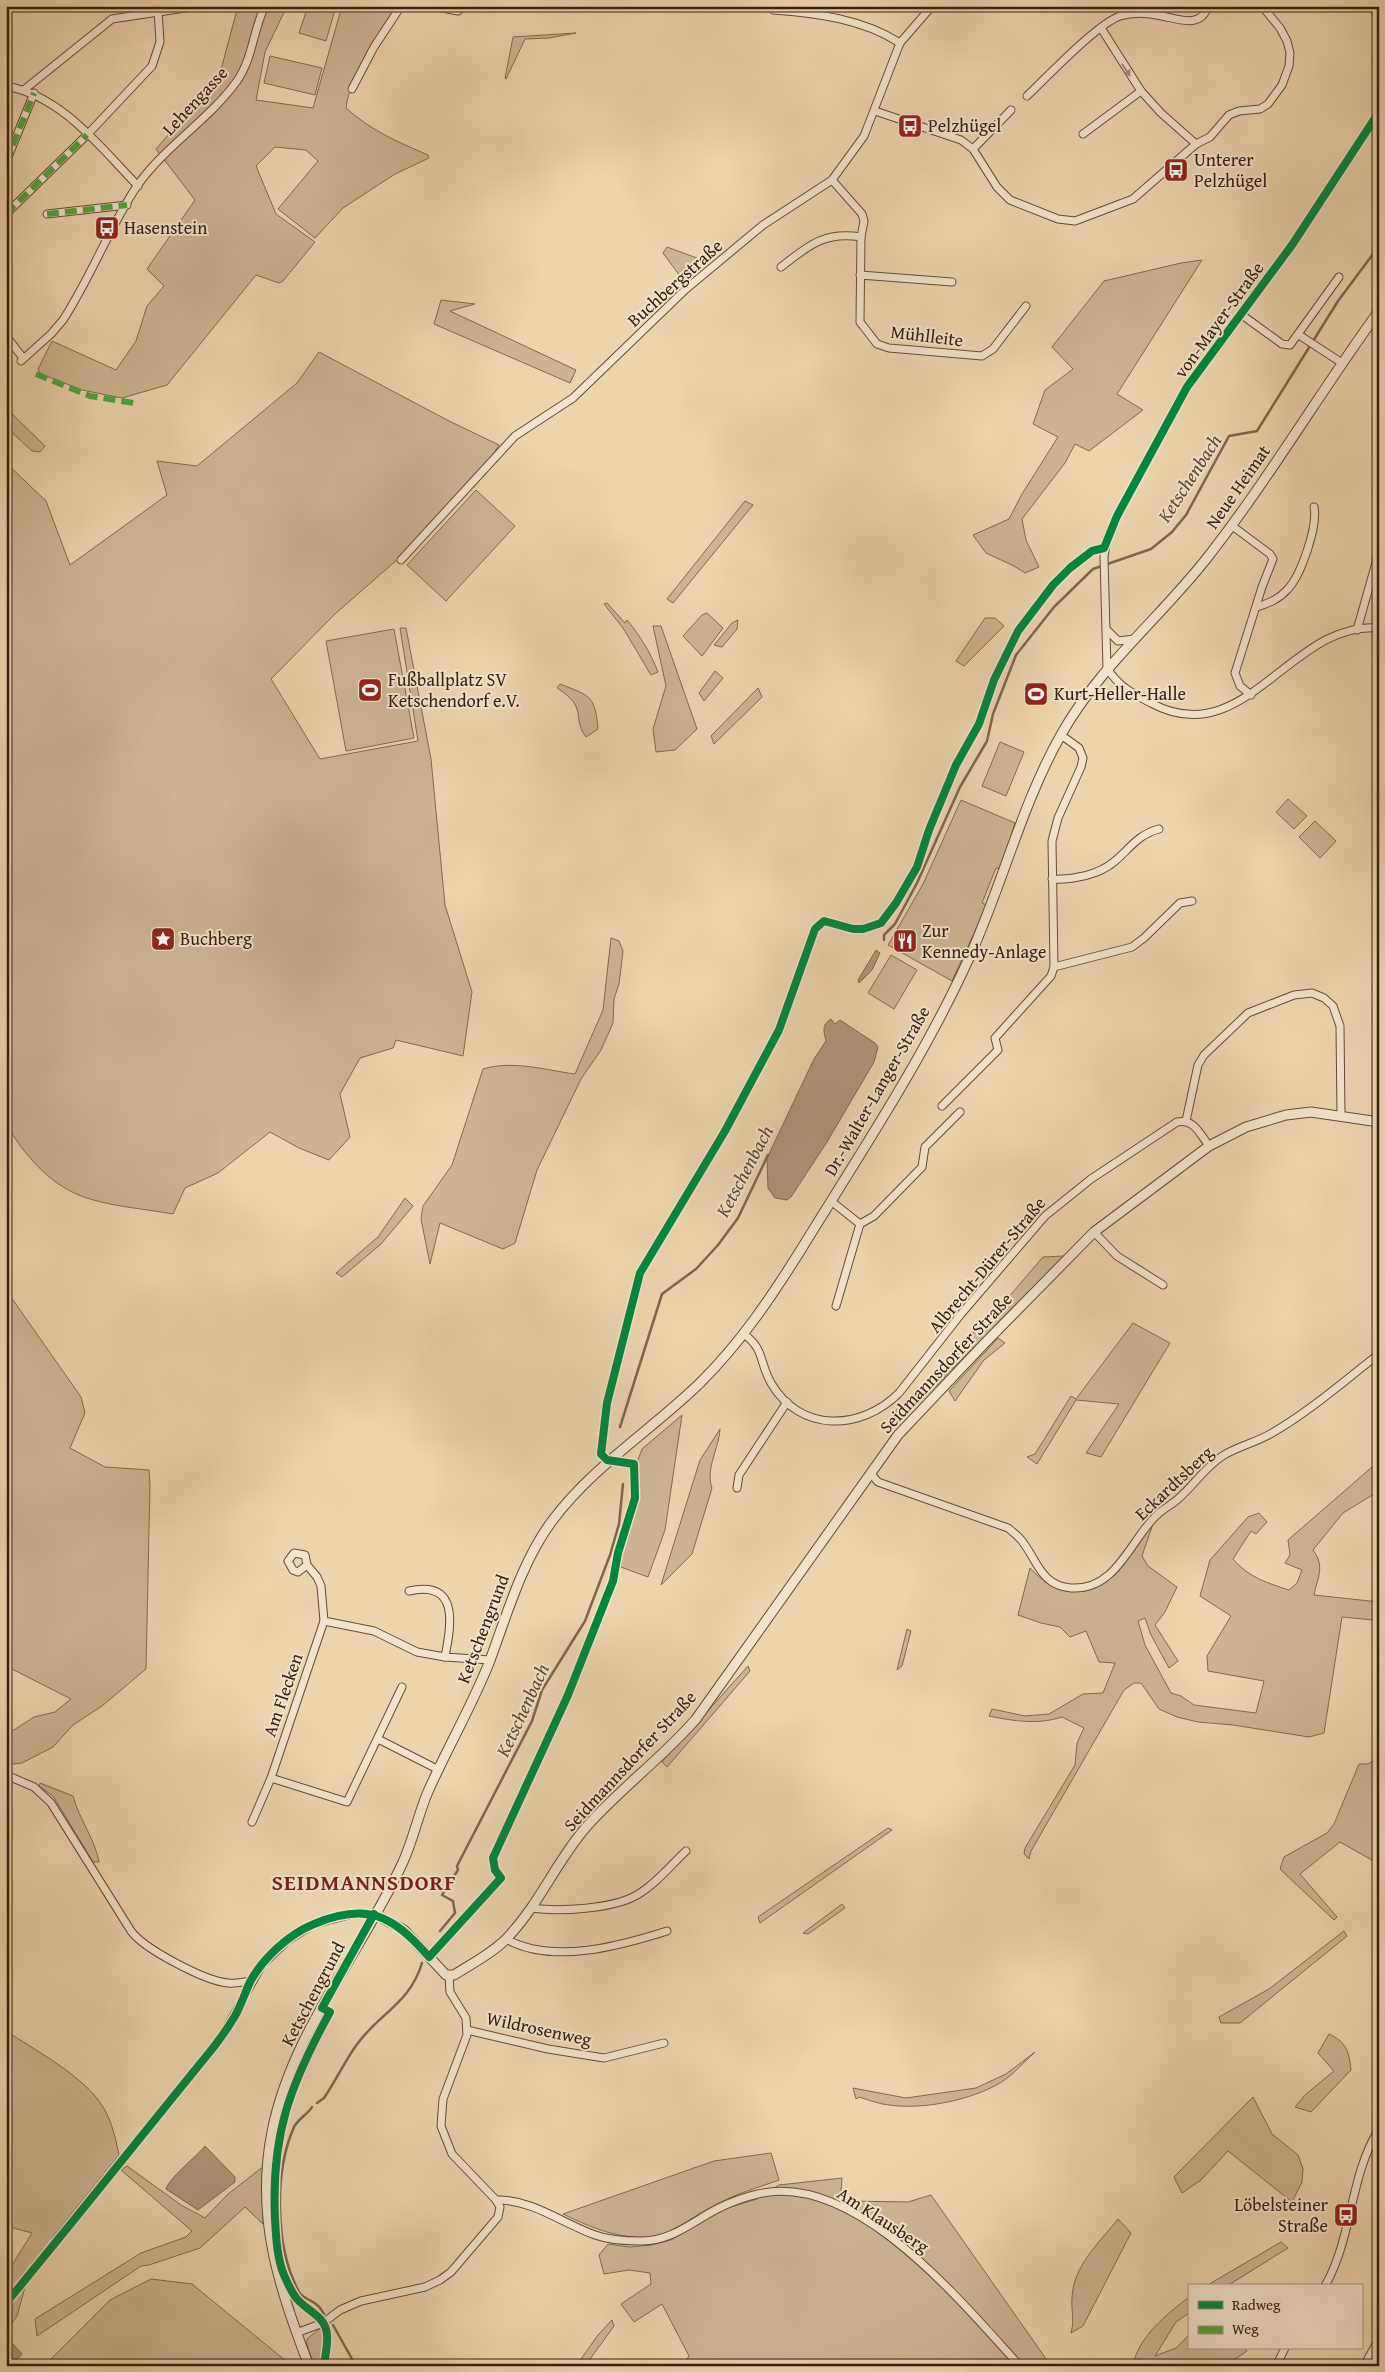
<svg xmlns="http://www.w3.org/2000/svg" width="1385" height="2372" font-family="'Gentium Book Plus',serif">
<rect width="100%" height="100%" fill="#ecd4ad"/>
<filter id="stains"><feTurbulence type="fractalNoise" baseFrequency=".004" numOctaves="4"/><feColorMatrix values="0 0 0 0 .2 0 0 0 0 .09 0 0 0 0 .02 0 0 0 .5 -.17"/></filter>
<radialGradient id="worn" r=".72"><stop offset=".6" stop-color="#630" stop-opacity="0"/><stop offset="1" stop-color="#630" stop-opacity=".3"/></radialGradient>
<g fill="#cdb592" stroke="#806a51">
<path d="M238 6H287L265 52 256 100 313 108 342 6H398C378 37 351 71 346 108 370 130 398 142 428 155L429 158 395 174 343 208 315 238 278 209 318 161 306 150 275 147 256 166 276 214 315 242 283 281 279 283 256 275 167 385 122 398 82 390 41 374 38 369 52 341 116 370 136 341 147 306 164 286 147 269 195 200 156 149 219 77Z"/>
<path d="M308 6H336L326 41 299 33Z"/>
<path d="M576 33 549 38 525 39 506 79 505 78 513 37Z"/>
<path d="M270 56 322 68 315 95 264 83Z"/>
<path d="M667 247 708 262 683 280 663 253Z"/>
<path d="M1202 260 1117 394 1143 410 1089 451 1075 444 1065 463 1022 519 1026 540 1039 567 1025 573 1014 566 986 553 973 535 1009 519 1022 494 1058 437 1033 424 1045 390 1073 369 1052 347 1104 281 1181 263Z"/>
<path d="M441 300 475 304 450 311 576 370 570 383 434 324Z"/>
<path d="M319 352 449 421 499 445 476 481 398 559 335 614 271 679 320 759 418 741 400 628H406L431 759 445 905 472 992 463 1056 396 1040 393 1048 360 1058 340 1094 350 1137 329 1160 299 1148 270 1132 218 1173 185 1188 173 1214C146 1209 116 1207 90 1199 52 1188 25 1156 6 1124V463L46 501 70 565 167 495 157 461 197 466 297 383Z"/>
<path d="M6 408 45 446 40 452 32 451 6 427Z"/>
<path d="M476 490 515 526 446 601 407 565Z"/>
<path d="M745 501 753 505 673 603 667 599Z"/>
<path d="M607 603 625 623 627 620C641 637 650 652 658 672L651 675 623 628 604 604Z"/>
<path d="M707 613 723 628 702 656 683 636 702 615Z"/>
<path d="M985 618H995L1004 626 964 666 956 661Z"/>
<path d="M738 620 737 629 722 647 714 645 732 623Z"/>
<path d="M653 626H661L697 729 675 750 656 752 653 729 666 686Z"/>
<path d="M394 629 414 738 346 751 326 641Z"/>
<path d="M715 671 723 678 704 701 699 693Z"/>
<path d="M560 684C590 696 595 695 598 729L586 737C571 717 589 708 557 688Z"/>
<path d="M758 688 762 697 714 744 711 736Z"/>
<path d="M1000 742 1024 752 1006 796 982 786Z"/>
<path d="M1288 799 1307 816 1294 829 1276 812Z"/>
<path d="M961 800 1015 823 1000 869 996 868 982 903 987 905 952 981 888 945 923 884Z"/>
<path d="M1315 821 1336 841 1320 858 1299 837Z"/>
<path d="M611 938 619 941 623 951 619 984 614 999 613 1023 601 1050 581 1079 537 1170 515 1243 503 1249 440 1223 430 1264 421 1219 423 1206 452 1165 483 1069C513 1060 545 1070 575 1074L603 1010Z"/>
<path d="M891 955 917 970 894 1009 868 993Z"/>
<path d="M405 1198 413 1206 381 1244 342 1277 336 1273 378 1237Z"/>
<path d="M1064 1256 906 1416 895 1411 953 1357 997 1304 1007 1299 1043 1257Z"/>
<path d="M6 1290 81 1397 85 1413 70 1448 105 1467 149 1470 150 1485 146 1669 102 1706 73 1725 53 1747 22 1763 6 1765V1735L34 1717 55 1712 71 1699 6 1666Z"/>
<path d="M1133 1323 1170 1343 1101 1457 1086 1453 1119 1404 1076 1400 1037 1464 1027 1457 1035 1454 1071 1396 1076 1399Z"/>
<path d="M998 1338 1005 1343 984 1360 955 1401 949 1391Z"/>
<path d="M682 1415 665 1530 648 1577 618 1566 638 1498 636 1465 642 1449Z"/>
<path d="M720 1429C719 1448 705 1470 712 1488L692 1554 661 1585 700 1460Z"/>
<path d="M1379 1461V1491L1343 1513 1313 1550C1325 1566 1318 1576 1314 1595L1379 1602V1639L1373 1620 1342 1617 1324 1733 1309 1737 1233 1725 1198 1722 1177 1717 1159 1709 1141 1683H1134L1124 1690 1031 1851 1029 1859 1024 1854 1025 1848 1075 1765 1077 1743 1084 1728 1062 1717C1037 1725 1014 1721 989 1716L992 1709 1025 1716 1049 1714 1083 1694 1103 1693 1115 1663 1099 1662 1086 1631 1070 1637 1060 1627 1041 1623 1018 1615 1030 1568C1082 1625 1125 1566 1154 1521L1142 1556 1148 1566 1177 1587 1165 1612 1155 1625 1178 1661 1169 1668 1151 1635 1145 1618 1138 1621 1145 1645 1171 1693 1181 1696 1194 1705 1256 1713 1264 1681 1208 1671 1207 1656 1231 1616 1200 1596 1210 1560 1248 1517 1259 1513 1267 1522 1256 1534 1251 1531 1233 1559C1248 1577 1267 1583 1289 1590L1297 1583 1302 1570 1285 1563 1290 1555 1288 1540Z"/>
<path d="M907 1629 911 1631 902 1666 897 1670Z"/>
<path d="M748 1666 750 1671 667 1767 662 1762Z"/>
<path d="M1376 1759H1379V1864L1340 1842 1300 1874 1337 1917 1334 1920 1280 1869 1284 1857 1327 1833 1334 1824 1359 1764H1368Z"/>
<path d="M40 1783 73 1796C79 1819 95 1839 99 1862H93L53 1796 39 1786Z"/>
<path d="M888 1828 892 1830 760 1923 758 1917Z"/>
<path d="M842 1904 845 1908 808 1934 803 1933Z"/>
<path d="M1344 1931 1347 1936 1240 2023H1221L1219 2017 1269 1989Z"/>
<path d="M6 2031C35 2050 78 2073 99 2101 111 2117 115 2136 119 2155L52 2238 25 2287 17 2316 6 2331V2275L32 2233 6 2226Z"/>
<path d="M1329 2034C1347 2042 1349 2053 1351 2070L1311 2112 1295 2107 1306 2094 1334 2071 1318 2053Z"/>
<path d="M1035 2052C1024 2062 1013 2075 1000 2083 971 2100 923 2110 889 2105 879 2104 869 2100 859 2097L856 2099 853 2088 906 2098 976 2088 1006 2074Z"/>
<path d="M1253 2097 1272 2134 1298 2155 1303 2169 1302 2182 1292 2202 1228 2151 1201 2180 1182 2193 1174 2177Z"/>
<path d="M771 2153 779 2180C757 2188 735 2194 715 2205 700 2212 687 2223 672 2230 637 2248 594 2229 563 2214L714 2161Z"/>
<path d="M127 2166 181 2205 205 2218 228 2194 264 2166 263 2224 245 2207 200 2248 149 2265 141 2266 37 2336 35 2319 141 2253 186 2237 192 2231 121 2170Z"/>
<path d="M842 2178 840 2204 851 2201 908 2202 931 2195 1051 2366H682L689 2356 662 2304 634 2322 621 2304 651 2284 650 2273 629 2270 604 2274 599 2255 608 2244 630 2247 651 2245 671 2240 727 2208 757 2199 779 2185Z"/>
<path d="M1118 2219 1131 2233 1083 2326 1071 2333C1075 2318 1071 2312 1072 2298 1073 2266 1099 2243 1118 2219Z"/>
<path d="M1281 2242 1288 2248 1227 2286H1206Z"/>
<path d="M151 2279 192 2284 292 2366H44L110 2300Z"/>
<path d="M1189 2297V2313L1176 2322 1155 2356 1176 2348 1189 2335V2348H1244L1247 2351 1225 2366H1133C1137 2338 1167 2314 1189 2297Z"/>
<path d="M612 2320 614 2326 585 2366H576L598 2335Z"/>
<path d="M319 2329 324 2331 322 2366H314L307 2345V2339Z"/>
</g>
<g fill="#ad9778" stroke="#7d674e">
<path d="M876 950 880 953 872 970 859 983 858 980Z"/>
<path d="M831 1019 835 1024 840 1020 875 1043 878 1047 874 1062 827 1142 791 1197 787 1200 775 1198 768 1188 767 1158 814 1059 826 1041C824 1032 821 1025 831 1019Z"/>
<path d="M205 2146 235 2177V2182L198 2210 166 2189C170 2177 195 2158 205 2146Z"/>
<path d="M12 2343 22 2354 12 2365 6 2359V2349Z"/>
</g>
<g fill="none" stroke-linecap="round" stroke-linejoin="round">
<g stroke="#7d674e" stroke-width="2.5">
<path d="M884 940V935L895 924 917 883 960 787 987 741 993 714 1016 655 1054 607 1093 569 1151 549 1172 532 1186 515 1229 436 1257 431 1338 301 1379 246"/>
<path d="M620 1427 662 1294 696 1269 718 1245 738 1218 768 1155"/>
<path d="M440 1931 455 1913 453 1901 442 1895 458 1870 457 1866 532 1721 542 1690 585 1621 610 1555 619 1524 623 1484"/>
<path d="M317 2103 324 2098C336 2081 345 2060 358 2043 380 2013 410 2003 422 1963"/>
<path d="M312 2107C308 2114 298 2119 294 2127 274 2172 275 2248 299 2292 302 2298 312 2300 317 2305 320 2307 322 2311 324 2314"/>
<path d="M333 2325 356 2366"/>
</g>
<defs>
<g id="minor">
<path d="M432 6 458 11 464 6"/>
<path d="M1370 6 1379 14"/>
<path d="M773 10C816 13 863 19 900 43"/>
<path d="M1101 28 1141 91 1161 113 1196 144"/>
<path d="M6 86C62 96 100 147 138 186"/>
<path d="M25 89 112 19 198 6"/>
<path d="M352 89 374 47 401 6"/>
<path d="M1027 96C1047 77 1097 24 1120 16 1133 12 1149 13 1162 16 1178 19 1201 29 1208 6"/>
<path d="M875 111 961 140 973 149 997 187 1010 200 1058 219 1075 221 1133 199 1196 144 1210 137 1229 115 1239 111 1260 109 1268 104 1282 85 1289 66 1290 53 1287 41 1280 28 1262 6"/>
<path d="M1379 112 1292 245 1187 387 1117 516 1107 538 1104 557 1107 668C1118 686 1133 694 1151 703 1245 754 1291 620 1379 628"/>
<path d="M1083 134 1141 91"/>
<path d="M973 149 1011 110"/>
<path d="M6 162 34 93"/>
<path d="M832 180 862 214 864 221 861 237 860 322 877 344 889 348 982 356 993 349 1026 306"/>
<path d="M6 214 87 135 152 66 160 42 158 11"/>
<path d="M47 214 127 205"/>
<path d="M781 267C808 246 824 231 861 237"/>
<path d="M860 275 952 282"/>
<path d="M1242 315 1282 344 1290 345 1339 277"/>
<path d="M1299 335 1342 363"/>
<path d="M6 336 23 358"/>
<path d="M21 361 51 334 63 320C91 277 109 228 137 186 165 146 209 120 237 81 253 58 253 30 265 6"/>
<path d="M1231 525 1270 554 1273 559 1262 587 1235 673 1240 686 1251 695"/>
<path d="M401 560 515 436 573 398 686 289 763 225 832 180 864 136 900 43 932 6"/>
<path d="M1257 607C1269 603 1279 599 1287 590 1301 576 1318 526 1314 507"/>
<path d="M1107 630 1118 641 1134 639"/>
<path d="M1357 630 1379 552"/>
<path d="M1052 879C1073 880 1099 875 1115 861 1130 848 1139 834 1159 829"/>
<path d="M1054 967 1132 947 1144 938 1180 903 1192 901"/>
<path d="M942 1106 998 1050 995 1038 1051 976 1054 967 1052 841 1058 818 1081 767 1083 758 1079 748 1061 735"/>
<path d="M1186 1121 1198 1065 1204 1055 1248 1013 1294 995 1312 993 1324 998 1333 1006 1340 1026 1341 1115"/>
<path d="M831 1201 860 1224"/>
<path d="M1094 1232 1117 1256 1163 1285"/>
<path d="M836 1306 860 1224 874 1216 922 1167 925 1147 960 1112"/>
<path d="M744 1334C765 1350 759 1362 771 1383 800 1433 861 1431 899 1393L961 1314 1045 1216 1091 1179 1177 1122C1194 1118 1200 1134 1209 1146"/>
<path d="M871 1474 878 1482 1008 1528C1013 1532 1018 1536 1022 1541 1037 1560 1041 1586 1071 1588 1117 1591 1131 1538 1157 1515 1163 1509 1171 1505 1178 1499 1194 1485 1206 1466 1224 1455 1239 1446 1257 1442 1272 1433 1310 1411 1344 1381 1379 1354"/>
<path d="M737 1488 739 1475 787 1402"/>
<path d="M307 1565 298 1572 293 1570 288 1561 294 1553 305 1555 307 1565 317 1577 321 1586 324 1621 374 1631 417 1652 445 1657"/>
<path d="M409 1591C460 1580 451 1625 445 1657L490 1660"/>
<path d="M378 1739 439 1770"/>
<path d="M6 1775 34 1787 51 1803 131 1931C144 1949 205 1981 228 1983 235 1984 243 1982 251 1981"/>
<path d="M271 1778 347 1802 402 1687"/>
<path d="M252 1822 271 1778 324 1621"/>
<path d="M531 1908C559 1912 613 1909 637 1895 656 1884 671 1865 686 1851"/>
<path d="M506 1939C552 1965 620 1946 667 1931"/>
<path d="M467 2030 548 2049 604 2058 664 2043"/>
<path d="M496 2200C531 2199 562 2223 595 2235 609 2240 625 2241 640 2241 671 2242 693 2221 719 2208 731 2202 745 2197 758 2194 856 2171 962 2303 1020 2366"/>
<path d="M1325 2286C1353 2237 1349 2177 1379 2129"/>
<path d="M6 2303 222 2036 262 1965 287 1941 314 1924 357 1913 374 1914"/>
<path d="M296 2333 323 2323 340 2310 361 2301 425 2287 440 2280 451 2272 498 2217 500 2207 496 2200 452 2154 441 2126 443 2099 467 2035 466 2018 450 1992 449 1975"/>
<path d="M1276 2366 1285 2348"/>
<path d="M1364 2366 1379 2339"/>
</g>
<g id="tertiary">
<path d="M374 1914 404 1930 446 1975H454C471 1964 493 1953 507 1938 539 1905 557 1860 587 1826 621 1788 662 1758 696 1719L898 1435 984 1344 1094 1232 1209 1146 1246 1127 1286 1115 1311 1112 1379 1122"/>
<path d="M309 2366C279 2287 255 2217 272 2132 291 2033 362 1952 403 1862 413 1840 418 1816 427 1794 446 1750 471 1708 489 1663 507 1615 521 1563 552 1521 594 1465 652 1430 701 1382 742 1341 772 1296 802 1248 861 1152 924 1058 970 956 1003 883 1022 803 1062 733 1100 666 1160 618 1207 558 1269 479 1320 392 1379 311"/>
</g>
</defs>
<use href="#minor" stroke="#624d37" stroke-width="9"/>
<use href="#tertiary" stroke="#624d37" stroke-width="11"/>
<use href="#minor" stroke="#f3e3ca" stroke-width="7"/>
<use href="#tertiary" stroke="#f3e3ca" stroke-width="9"/>
<g stroke="#53a23f" stroke-width="6" stroke-dasharray="12 6" stroke-linecap="butt">
<path d="M6 162 34 93"/>
<path d="M6 214 87 135"/>
<path d="M47 214 127 205"/>
<path d="M36 374 90 396 134 403"/>
</g>
<defs>
<g id="cycleway">
<path d="M6 2303C73 2222 138 2140 204 2059 215 2046 226 2031 235 2016 241 2005 245 1993 250 1982 263 1958 289 1934 314 1924 367 1902 393 1915 429 1957L501 1878 495 1870 493 1858 568 1695 613 1581 618 1553 635 1498 634 1464 607 1460 601 1454 607 1403 640 1273 725 1131 779 1030 815 929 824 921 853 929H863L881 923 896 903 917 867 929 830 956 765 979 724 994 680 1018 631 1053 585 1070 568 1092 551 1104 548 1117 516 1187 387 1292 245 1379 112"/>
<path d="M324 2366C325 2356 328 2345 327 2335 326 2316 307 2311 297 2299 292 2293 287 2282 284 2275 277 2259 276 2236 275 2219 271 2134 290 2085 330 2012L322 2008 374 1914"/>
</g>
</defs>
<use href="#cycleway" stroke="#f3e3ca" stroke-width="11"/>
<use href="#cycleway" stroke="#00873e" stroke-width="8"/>
</g>
<defs><path id="oneway-solid" d="M-6-.8H1V-3.2L6.5 0L1 3.2V.8H-6Z" transform="scale(1.25)"/></defs>
<use fill="#9d8b76" href="#oneway-solid" transform="translate(1126 70) rotate(56)"/>
<defs>
<symbol id="bus-square" viewBox="-11 -11 22 22"><rect x="-9" y="-9" width="18" height="18" rx="4" fill="#8f2418" stroke="#f3e3ca"/><path d="M-5-6H5V4H4V6H2V4H-2V6H-4V4H-5ZM-3.5-4V0h7V-4ZM-3.5 1.2v1.5H-2V1.2ZM2 1.2v1.5H3.5V1.2Z" fill="#fff"/></symbol>
<symbol id="stadium-square" viewBox="-11 -11 22 22"><rect x="-9" y="-9" width="18" height="18" rx="4" fill="#8f2418" stroke="#f3e3ca"/><path d="M0-5a6.5 5 0 1 0 0 10a6.5 5 0 1 0 0-10ZM-3.5-1.8h7v3.6h-7Z" fill="#fff"/></symbol>
<symbol id="sight-square" viewBox="-11 -11 22 22"><rect x="-9" y="-9" width="18" height="18" rx="4" fill="#8f2418" stroke="#f3e3ca"/><path d="M0-6L1.8-2.2L6-1.7L2.9 1.2L3.7 5.4L0 3.3L-3.7 5.4L-2.9 1.2L-6-1.7L-1.8-2.2Z" fill="#fff"/></symbol>
<symbol id="restaurant-square" viewBox="-11 -11 22 22"><rect x="-9" y="-9" width="18" height="18" rx="4" fill="#8f2418" stroke="#f3e3ca"/><path d="M-5-6h1v4h1v-4h1v4h1v-4h1v5L-1.5 .5V6h-2V.5L-5-1ZM5-6V6H3V1.5H1.5Q1.5-4 5-6Z" fill="#fff"/></symbol>
</defs>
<g fill-rule="evenodd">
<use href="#bus-square" x="896" y="112" width="28" height="28"/>
<use href="#bus-square" x="1162" y="156" width="28" height="28"/>
<use href="#bus-square" x="93" y="214" width="28" height="28"/>
<use href="#stadium-square" x="356" y="676" width="28" height="28"/>
<use href="#stadium-square" x="1022" y="680" width="28" height="28"/>
<use href="#sight-square" x="149" y="925" width="28" height="28"/>
<use href="#restaurant-square" x="891" y="927" width="28" height="28"/>
<use href="#bus-square" x="1332" y="2201" width="28" height="28"/>
</g>
<g text-anchor="middle" stroke-width="4" stroke-linejoin="round" paint-order="stroke">
<g font-size="18" fill="#342010" stroke="#f3e3ca">
<text transform="translate(195 101) rotate(-47)" y="6">Lehengasse</text>
<text transform="translate(675 283) rotate(-42)" y="6">Buchbergstraße</text>
<text transform="translate(1219 320) rotate(-54)" y="6">von-Mayer-Straße</text>
<text transform="translate(927 336) rotate(7)" y="6">Mühlleite</text>
<text transform="translate(1238 487) rotate(-55)" y="6">Neue Heimat</text>
<text transform="translate(877 1091) rotate(-60)" y="6">Dr.-Walter-Langer-Straße</text>
<text transform="translate(987 1265) rotate(-50)" y="6">Albrecht-Dürer-Straße</text>
<text transform="translate(946 1363) rotate(-47)" y="6">Seidmannsdorfer Straße</text>
<text transform="translate(1174 1483) rotate(-43)" y="6">Eckardtsberg</text>
<text transform="translate(483 1629) rotate(-69)" y="6">Ketschengrund</text>
<text transform="translate(283 1695) rotate(-71)" y="6">Am Flecken</text>
<text transform="translate(630 1761) rotate(-47)" y="6">Seidmannsdorfer Straße</text>
<text transform="translate(313 1994) rotate(-62)" y="6">Ketschengrund</text>
<text transform="translate(539 2029) rotate(12)" y="6">Wildrosenweg</text>
<text transform="translate(883 2220) rotate(33)" y="6">Am Klausberg</text>
</g>
<g font-size="18" fill="#342010" stroke="#f3e3ca" text-anchor="start">
<text x="928" y="132">Pelzhügel</text>
<text x="1194" y="166">Unterer<tspan x="1194" dy="21">Pelzhügel</tspan></text>
<text x="124" y="234">Hasenstein</text>
<text x="388" y="686">Fußballplatz SV<tspan x="388" dy="21">Ketschendorf e.V.</tspan></text>
<text x="1054" y="700">Kurt-Heller-Halle</text>
<text x="922" y="937">Zur<tspan x="922" dy="21">Kennedy-Anlage</tspan></text>
<text x="180" y="945">Buchberg</text>
<text x="1328" y="2211" text-anchor="end">Löbelsteiner<tspan x="1328" dy="21">Straße</tspan></text>
</g>
<g font-size="19" font-style="italic" fill="#5e4a34" stroke="#f3e3ca">
<text transform="translate(1189 478) rotate(-57)" y="7">Ketschenbach</text>
<text transform="translate(744 1171) rotate(-62)" y="7">Ketschenbach</text>
<text transform="translate(522 1710) rotate(-65)" y="7">Ketschenbach</text>
</g>
<g font-size="22" font-weight="bold" letter-spacing="1" fill="#7a1f14" stroke="#f3e3ca">
<text x="364" y="1890">SEIDMANNSDORF</text>
</g>
</g>
<rect width="1385" height="2372" fill="none" stroke="#ecd4ad" stroke-width="25"/>
<rect x="8" y="8" width="1370" height="2357" fill="none" stroke="#342010" stroke-width="2.5"/>
<rect x="12" y="12" width="1360" height="2347" fill="none" stroke="#342010"/>
<rect x="1188" y="2284" width="175" height="65" fill="#f3e3ca" stroke="#a79580"/>
<rect x="1198" y="2301" width="25" height="8" fill="#00873e" stroke="#a79580"/>
<text x="1232" y="2310" font-size="15" fill="#342010">Radweg</text>
<rect x="1198" y="2326" width="25" height="8" fill="#53a23f" stroke="#a79580"/>
<text x="1232" y="2334" font-size="15" fill="#342010">Weg</text>
<rect width="100%" height="100%" filter="url(#stains)"/>
<rect width="100%" height="100%" fill="url(#worn)"/>
</svg>
